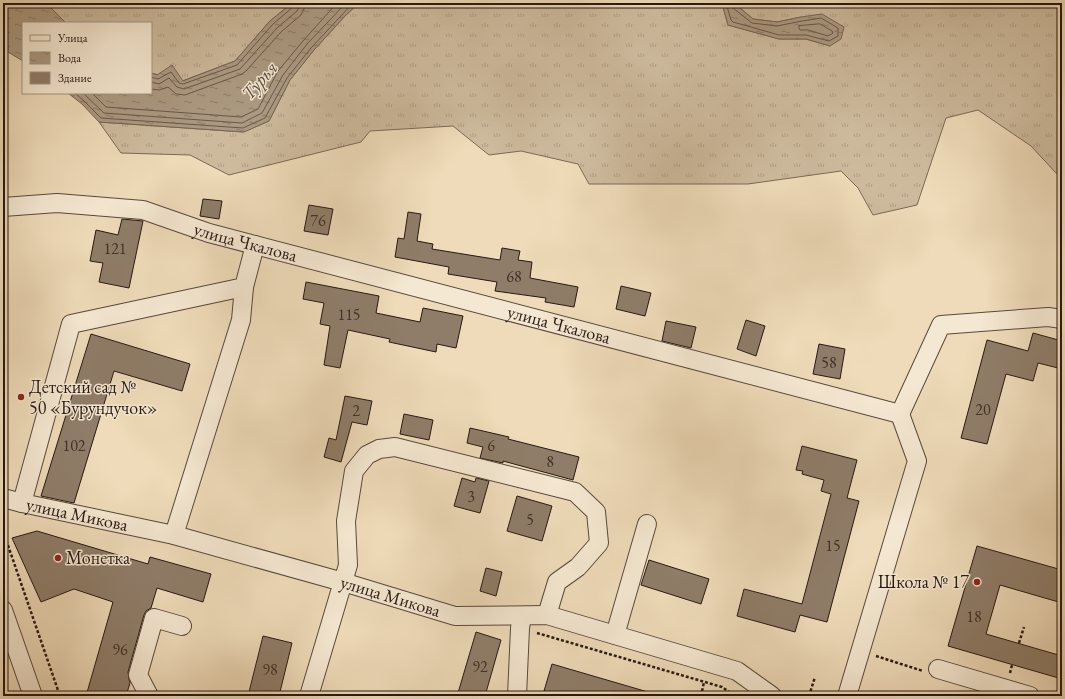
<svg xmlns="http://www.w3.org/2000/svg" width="1065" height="699" font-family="'EB Garamond',serif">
<defs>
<pattern id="grass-tufts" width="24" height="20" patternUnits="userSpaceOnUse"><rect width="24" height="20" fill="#cdba9d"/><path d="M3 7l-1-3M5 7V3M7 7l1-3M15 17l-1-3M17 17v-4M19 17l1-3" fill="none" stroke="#b09f86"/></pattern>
<pattern id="water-ripples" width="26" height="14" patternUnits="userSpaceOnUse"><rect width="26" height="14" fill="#ab9981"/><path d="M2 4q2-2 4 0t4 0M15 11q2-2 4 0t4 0" fill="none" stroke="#8b7c68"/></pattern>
</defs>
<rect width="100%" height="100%" fill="#efdbb9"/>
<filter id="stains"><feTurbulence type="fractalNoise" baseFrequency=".005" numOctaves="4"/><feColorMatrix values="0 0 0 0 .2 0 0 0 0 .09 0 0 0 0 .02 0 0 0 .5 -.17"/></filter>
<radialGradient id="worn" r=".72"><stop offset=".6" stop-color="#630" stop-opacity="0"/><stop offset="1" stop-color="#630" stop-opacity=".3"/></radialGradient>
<g fill="url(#grass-tufts)" stroke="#7a6958">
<path d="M41 3H292L270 21 235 61 182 81 151 73V23H66L52 9Z"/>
<path d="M359 3H722L728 25 779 39H806L830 46 801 17 777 22 753 19 734 3H1062V176L1056 173 1031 146 978 110 946 118 917 205 873 215 858 188 841 171 748 184H589L578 164 521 151 489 155 453 126 370 131 361 142 229 175 190 155 121 153 99 122 243 132 269 121 290 80 314 50 345 16Z"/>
</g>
<g fill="url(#water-ripples)" stroke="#766555">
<path d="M3 3H41L52 9 66 23H23V61L3 49Z"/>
<path d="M292 3H359L345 16 314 50 290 80 269 121 244 132 99 122 82 104 68 93H151V73L157 75 172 65 183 81 235 61 270 21Z"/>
<path d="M722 3H734L753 19 777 22 801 17 822 14 844 27 841 39 830 46 806 39H779L728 25Z"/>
</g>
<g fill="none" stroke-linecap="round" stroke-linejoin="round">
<g stroke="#68584a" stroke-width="1">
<path d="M726 3 731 20 733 22 779 35H806L829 41 838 36V28L821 18 802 21 777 26 752 23 733 8 731 3"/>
<path d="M820 24 832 31 833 33 828 36 808 30H800L799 28V26Z"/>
<path d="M151 77 158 79 171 72 179 83 183 84 237 65 273 24 293 7 294 3"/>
<path d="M151 82 159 84 169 78 177 87 184 89 240 69 277 28 297 11 299 7V3"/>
<path d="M151 89 159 90 168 87 176 94 185 95 242 74 246 71 281 32 301 15 304 9 305 3"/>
<path d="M75 93 84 101 101 118 243 128 265 118 287 78 311 48 353 3"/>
<path d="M83 93 104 113 242 123 262 113 283 75 307 44 346 3"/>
<path d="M92 93 106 107 241 117 258 109 278 71 303 41 337 3"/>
</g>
</g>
<g fill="#8f7d69" stroke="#261813">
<path d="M203 199 222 201 219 219 200 216Z"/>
<path d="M309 205 333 209 328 235 304 231Z"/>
<path d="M408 212 421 214 417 241 433 244 432 249 500 260 502 248 520 251 518 260 532 262 530 278 578 287 574 307 545 302 546 298 495 291 497 282 448 274 449 267 395 257 398 238 404 239Z"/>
<path d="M122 219 143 221 129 288 99 282 103 263 90 261 96 230 118 235Z"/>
<path d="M306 282 379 296 376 313 420 322 423 308 463 316 456 348 437 344 436 352 389 342 390 339 348 330 340 368 324 365 330 326 320 324 324 303 303 299Z"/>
<path d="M621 286 651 293 645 316 616 309Z"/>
<path d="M746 320 765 326 756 356 737 349Z"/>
<path d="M666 321 696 327 691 348 662 341Z"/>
<path d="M1033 333 1062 341V369L1038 363 1033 381 1006 374 987 444 961 438 987 340 1028 351Z"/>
<path d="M91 334 190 364 182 391 114 371 74 503 41 496Z"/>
<path d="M819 344 845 349 840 379 813 374Z"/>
<path d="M345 396 372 401 367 425 352 422 341 462 324 457 329 438 336 440Z"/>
<path d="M404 414 433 420 429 440 400 434Z"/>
<path d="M470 428 509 437 508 439 579 457 573 480 503 461V463L480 458 483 447 467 443Z"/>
<path d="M802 446 857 460 847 498 859 501 827 622 800 615 795 632 737 616 744 589 802 604 831 494 821 491 824 480 802 474 803 471 796 470Z"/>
<path d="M462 478 475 482 476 478 489 481 480 513 454 506Z"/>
<path d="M517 496 552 506 542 541 507 531Z"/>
<path d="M37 531 148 564 150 557 211 574 203 602 157 588 151 608 146 611 144 615 128 672 129 679 130 683 126 696H86L113 602 74 589 41 602 12 538Z"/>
<path d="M977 546 1062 570V603L1000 585 986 634 1062 656V679L948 646Z"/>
<path d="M649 560 709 579 701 604 641 585Z"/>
<path d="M486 568 502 572 496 596 480 591Z"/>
<path d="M476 632 501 640 485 696H470L458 693Z"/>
<path d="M263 636 292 643 279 696H248Z"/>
<path d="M552 664 648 692V696H562L544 691Z"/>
</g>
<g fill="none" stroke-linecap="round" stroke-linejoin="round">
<defs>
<g id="minor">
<path id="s1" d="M3 207 57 203 143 210 209 233 900 414"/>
<path d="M900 414 941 325 1048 317 1062 319"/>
<path id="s2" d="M3 498 22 503 174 535 343 582 455 616 547 615 737 671 772 696"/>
<path d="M22 503 71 324 244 287 255 245"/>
<path d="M174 535 241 320 244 287"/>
<path d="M3 610 33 696"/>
<path d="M615 635 647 524"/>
<path d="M938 669 1030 696"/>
<path d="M149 696 138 675 154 618 182 626"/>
<path d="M309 696 348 565 346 521 354 471 367 455 379 449 395 447 575 492 596 512 599 543 578 567 557 582 547 615"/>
<path d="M517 696 520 628 522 616"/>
<path d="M847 696 917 461 900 414"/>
</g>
</defs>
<use href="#minor" stroke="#58493c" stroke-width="20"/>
<g stroke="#261813" stroke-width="2.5" stroke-dasharray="3 2" stroke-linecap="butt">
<path d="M3 528 6 515"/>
<path d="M3 531 60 696"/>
<path d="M537 633 722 687 735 696"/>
<path d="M1019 643 1024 627"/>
<path d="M876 656 923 671"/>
<path d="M1010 673 1012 665"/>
<path d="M701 696 704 682"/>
<path d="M809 696 815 677"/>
</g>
<use href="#minor" stroke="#f5e8d2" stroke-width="18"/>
</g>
<g fill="#8f2418" stroke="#f5e8d2" stroke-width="1.5">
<circle cx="21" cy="397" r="4"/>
<circle cx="58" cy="558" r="4"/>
<circle cx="977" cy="582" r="4"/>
</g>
<g text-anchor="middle" stroke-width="3" stroke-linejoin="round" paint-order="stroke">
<g font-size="16" fill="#403128">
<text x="318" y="226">76</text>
<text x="115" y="254">121</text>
<text x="514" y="282">68</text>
<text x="349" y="320">115</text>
<text x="829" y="368">58</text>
<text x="983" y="415">20</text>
<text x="356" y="416">2</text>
<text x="74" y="451">102</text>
<text x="491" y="451">6</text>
<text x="550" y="467">8</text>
<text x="471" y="502">3</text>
<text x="530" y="525">5</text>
<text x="833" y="551">15</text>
<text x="974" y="622">18</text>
<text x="120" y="655">96</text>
<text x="480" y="672">92</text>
<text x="270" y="675">98</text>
</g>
<g font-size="18" fill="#261813" stroke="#f5e8d2">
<text dy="6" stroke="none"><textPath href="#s1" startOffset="248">улица Чкалова</textPath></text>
<text dy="6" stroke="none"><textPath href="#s1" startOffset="572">улица Чкалова</textPath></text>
<text dy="6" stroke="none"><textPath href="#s2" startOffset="76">улица Микова</textPath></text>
<text dy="6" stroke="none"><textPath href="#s2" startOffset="400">улица Микова</textPath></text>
</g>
<g font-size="18" fill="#261813" stroke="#f5e8d2" text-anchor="start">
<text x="29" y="393">Детский сад №<tspan x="29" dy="21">50 «Бурундучок»</tspan></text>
<text x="66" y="564">Монетка</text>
<text x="969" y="588" text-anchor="end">Школа № 17</text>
</g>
<g font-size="19" font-style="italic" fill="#5b4c3f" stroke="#f5e8d2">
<text transform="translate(259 80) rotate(-49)" y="7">Турья</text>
</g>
</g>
<rect width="1065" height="699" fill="none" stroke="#efdbb9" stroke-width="16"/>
<rect x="4" y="4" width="1057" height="691" fill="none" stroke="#261813" stroke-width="2"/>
<rect x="8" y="8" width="1049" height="683" fill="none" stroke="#261813"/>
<rect x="22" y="22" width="130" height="72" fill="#f5e8d2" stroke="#a29586"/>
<rect x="30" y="35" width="20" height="6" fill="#f5e8d2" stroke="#a29586"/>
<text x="58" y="42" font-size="12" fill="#261813">Улица</text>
<rect x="30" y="52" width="20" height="12" fill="url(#water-ripples)" stroke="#a29586"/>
<text x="58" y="62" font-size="12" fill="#261813">Вода</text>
<rect x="30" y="72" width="20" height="12" fill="#8f7d69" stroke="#a29586"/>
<text x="58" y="82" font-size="12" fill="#261813">Здание</text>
<rect width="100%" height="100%" filter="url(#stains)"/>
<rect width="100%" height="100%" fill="url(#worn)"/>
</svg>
